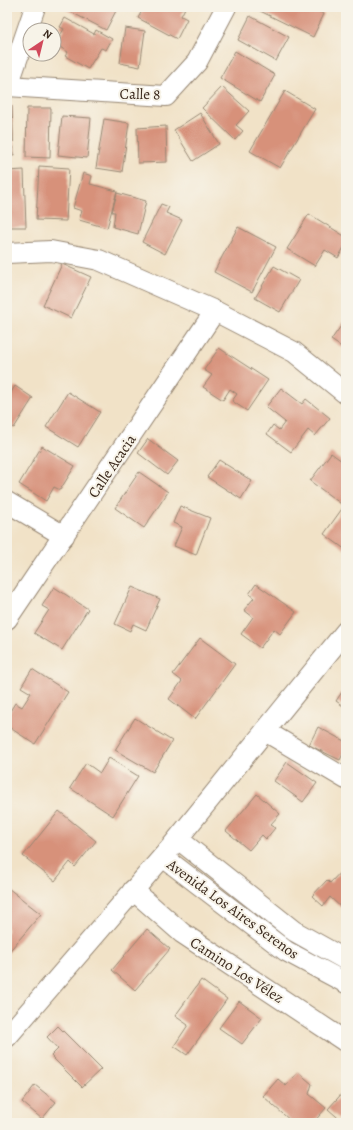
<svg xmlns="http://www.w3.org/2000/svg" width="353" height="1130" font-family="Alegreya,serif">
<rect width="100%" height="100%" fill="#f7f3e8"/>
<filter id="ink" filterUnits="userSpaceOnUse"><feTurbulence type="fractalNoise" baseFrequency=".025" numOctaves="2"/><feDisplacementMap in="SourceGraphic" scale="8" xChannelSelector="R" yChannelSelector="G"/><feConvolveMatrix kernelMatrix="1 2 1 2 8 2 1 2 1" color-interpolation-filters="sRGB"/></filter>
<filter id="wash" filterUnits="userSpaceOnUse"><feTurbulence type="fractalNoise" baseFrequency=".012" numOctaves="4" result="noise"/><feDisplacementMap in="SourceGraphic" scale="16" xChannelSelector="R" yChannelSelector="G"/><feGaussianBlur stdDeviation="0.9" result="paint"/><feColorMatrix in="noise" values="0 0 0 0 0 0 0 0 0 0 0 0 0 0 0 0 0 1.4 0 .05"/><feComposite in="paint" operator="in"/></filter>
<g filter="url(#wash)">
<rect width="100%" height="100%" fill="#f1e2c7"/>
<g id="blocks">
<g fill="#d7917a">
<path d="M66 7H118L106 30 65 9Z"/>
<path d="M144 7 185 8 181 16 187 19 177 39 138 18Z"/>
<path d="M252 7H309L324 14 313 37Z"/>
<path d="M250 16 289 37 276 61 238 40Z"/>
<path d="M65 18 94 34 96 30 112 39 106 50 101 48 88 69 65 56 68 52 55 44 64 29 60 27Z"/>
<path d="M125 28 145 31 140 67 120 63Z"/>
<path d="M235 51 275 75 260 102 220 78Z"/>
<path d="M222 87 249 111 236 125 243 131 235 140 202 108Z"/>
<path d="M285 91 315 109 280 168 250 151Z"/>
<path d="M7 106H12L14 155H7Z"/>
<path d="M27 108H51L50 158 26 157Z"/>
<path d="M200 113 219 144 193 161 174 130Z"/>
<path d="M62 116 91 118 87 158 58 155Z"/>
<path d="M104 119 129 123 122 172 96 168Z"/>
<path d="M166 126 167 162 138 163 137 128Z"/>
<path d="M39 166 69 168 66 221 36 220Z"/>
<path d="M24 170 26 227H7V171Z"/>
<path d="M83 173 92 176 90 184 117 191 107 228 79 220 82 211 73 208Z"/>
<path d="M117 193 146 201 138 234 113 227 115 212H112Z"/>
<path d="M161 204 169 207 166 213 182 220 165 254 142 242Z"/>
<path d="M309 214 346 237V244L338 258 325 250 315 266 287 249Z"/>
<path d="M238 227 276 247 252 292 214 272Z"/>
<path d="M62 264 91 277 71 318 43 305Z"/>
<path d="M274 266 299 280 280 312 255 298Z"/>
<path d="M346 319V350L331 340Z"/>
<path d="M219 348 268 380 247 411 232 401 237 394 230 389 223 400 203 387 212 375 204 370Z"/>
<path d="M15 386 33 398 14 428 7 424V399Z"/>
<path d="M281 388 302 404 306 399 330 418 315 436 308 430 291 452 267 434 273 425 279 430 285 422 266 407Z"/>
<path d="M68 392 100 412 78 447 46 427Z"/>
<path d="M148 439 178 461 167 475 138 453Z"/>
<path d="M42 446 75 466 60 490 54 487 46 501 19 484Z"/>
<path d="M331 453 346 464V550L324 534 344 506 310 481Z"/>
<path d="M219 460 252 481 241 499 207 477Z"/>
<path d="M139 472 168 492 144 528 115 508Z"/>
<path d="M180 506 210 518 196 555 174 546 182 527 173 523Z"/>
<path d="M256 584 296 612 280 634 274 629 260 648 241 634 253 617 244 610 254 598 249 594Z"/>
<path d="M54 587 88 609 62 650 34 633 49 610 42 606Z"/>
<path d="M132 587 160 599 146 630 133 624 130 631 115 624Z"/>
<path d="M200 638 235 664 195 719 169 699 182 681 173 674Z"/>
<path d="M32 669 68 692 35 744 7 726V716L15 703 22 707 31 693 21 687Z"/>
<path d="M342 692 346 695V708L336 701Z"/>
<path d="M135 718 172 741 153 772 115 750Z"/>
<path d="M318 727 346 742V748L340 760 309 745Z"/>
<path d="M109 758 138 776 113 816 70 788 86 763 100 773Z"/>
<path d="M287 762 317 783 303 802 274 781Z"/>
<path d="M257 794 280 814 270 825 275 828 266 839 262 835 249 850 226 831Z"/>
<path d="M59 811 96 841 75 867 70 862 55 881 23 856Z"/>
<path d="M7 860 11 863 7 869Z"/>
<path d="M346 866V912L330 897 323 906 312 896 327 880 330 883Z"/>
<path d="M8 888 41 914 7 954V889Z"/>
<path d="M147 929 170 949 135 990 112 970Z"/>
<path d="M201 980 227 999 187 1055 174 1046 188 1025 175 1016Z"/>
<path d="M239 1001 262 1018 242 1044 219 1028Z"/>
<path d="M58 1026 101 1069 82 1087 51 1056 58 1049 47 1037Z"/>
<path d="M298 1072 312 1084 309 1094 326 1108 313 1123H293L263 1096 278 1079 286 1086Z"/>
<path d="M35 1085 56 1102 42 1119 22 1102Z"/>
<path d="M346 1089V1123H344L328 1109Z"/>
</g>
</g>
</g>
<g filter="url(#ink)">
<use href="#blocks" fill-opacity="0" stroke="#968672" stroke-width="1"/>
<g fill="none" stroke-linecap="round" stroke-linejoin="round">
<defs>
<g id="minor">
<path d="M7 86 166 96 197 62 226 7"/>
<path d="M8 86 35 7"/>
<path d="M7 253 51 251 99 260 215 311 294 352 346 394"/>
<path d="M7 502 64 536"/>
<path d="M7 619 215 311"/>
<path d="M265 731 346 779"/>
<path d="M178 839 294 931 346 960"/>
<path d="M163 857 286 951 346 983"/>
<path d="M133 890 182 933 346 1042"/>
<path d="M7 1037 171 847 346 631"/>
</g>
</defs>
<use href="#minor" stroke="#968672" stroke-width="22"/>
<use href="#minor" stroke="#fff" stroke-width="20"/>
</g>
</g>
<g text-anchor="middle" stroke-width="4" stroke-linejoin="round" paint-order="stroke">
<g font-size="15" fill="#3b2a1e" stroke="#f7f3e8">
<text transform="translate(140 94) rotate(1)" y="5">Calle 8</text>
<text transform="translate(112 466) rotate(-56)" y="5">Calle Acacia</text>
<text transform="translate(233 909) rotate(36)" y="5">Avenida Los Aires Serenos</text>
<text transform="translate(237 970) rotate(33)" y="5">Camino Los Vélez</text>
</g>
</g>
<rect width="353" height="1130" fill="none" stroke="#f7f3e8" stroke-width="24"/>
<g transform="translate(42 42) rotate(35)"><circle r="19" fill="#f7f3e8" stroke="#aca397"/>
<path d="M0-3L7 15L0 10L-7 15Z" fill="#d1495b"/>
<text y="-6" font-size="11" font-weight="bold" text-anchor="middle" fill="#3b2a1e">N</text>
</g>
</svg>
